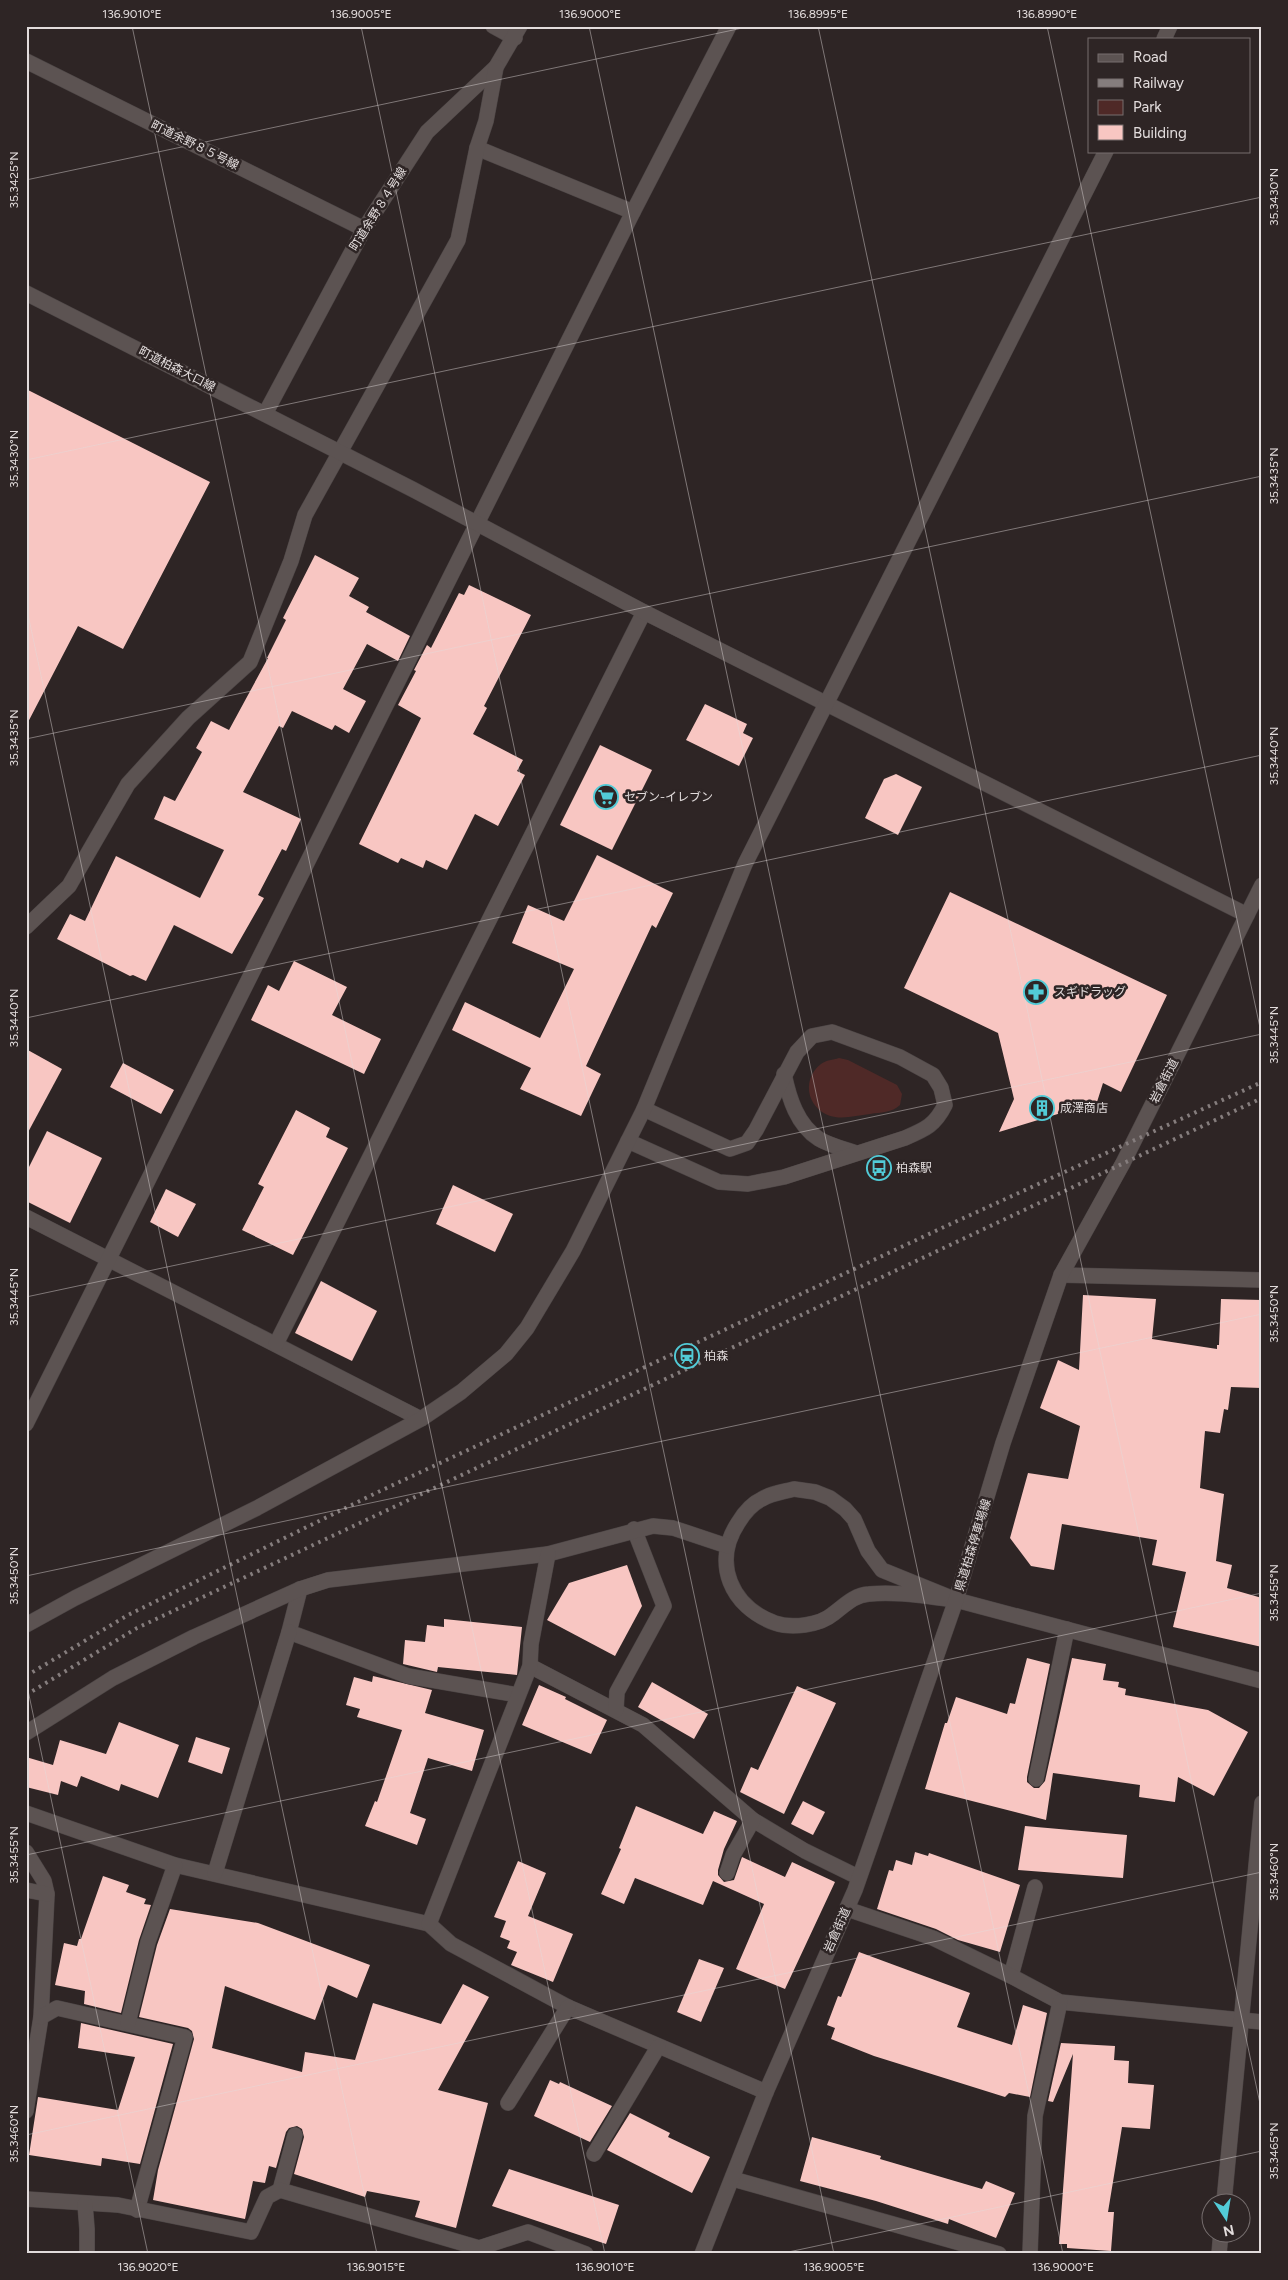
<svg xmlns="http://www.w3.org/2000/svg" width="1288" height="2280" font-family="Figtree,'Noto Sans JP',sans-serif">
<rect width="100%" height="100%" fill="#2e2525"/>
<path fill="#4f2927" d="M839 1058 848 1060 897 1085 902 1094 900 1105C892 1113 881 1112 870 1114 859 1115 846 1119 835 1117 809 1113 799 1081 821 1064 826 1060 833 1060 839 1058Z"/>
<g fill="#f8c6c2">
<path d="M26 389 210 482 123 649 78 626 26 726Z"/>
<path d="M315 555 359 578 349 596 369 607 366 612 410 636 398 661 367 644 343 689 366 701 349 733 335 725 332 730 292 711 283 728 279 726 243 792 301 819 286 851 282 849 258 895 264 898 232 954 174 925 146 981 133 975 130 976 57 939 70 914 85 921 116 856 200 898 224 850 154 819 164 796 175 801 202 752 196 748 211 721 229 730 268 658H267L286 620 283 618Z"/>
<path d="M469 585 531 615 484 706 487 708 473 734 523 760 517 771 525 775 498 826 475 814 447 870 426 860 423 868 401 858 398 863 359 844 421 718 398 705 416 671 414 670 427 645 431 648 459 593 464 595Z"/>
<path d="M705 704 747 724 743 733 753 738 739 766 686 740Z"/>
<path d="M600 745 652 770 612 850 560 825Z"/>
<path d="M896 774 922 787 898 835 865 818 884 779Z"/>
<path d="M597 855 673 893 656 928 652 925 586 1066 601 1074 581 1116 520 1089 531 1068 452 1030 465 1002 540 1038 574 969 512 943 528 905 564 921Z"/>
<path d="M950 892 1167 995 1121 1092 1103 1083 1097 1102 999 1132 1014 1099 998 1033 904 988Z"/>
<path d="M294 961 347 987 332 1015 381 1039 364 1074 251 1020 268 985 279 991Z"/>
<path d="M26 1049 62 1069 26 1136Z"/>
<path d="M123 1063 174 1090 161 1114 110 1087Z"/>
<path d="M296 1110 330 1128 326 1137 348 1148 293 1255 242 1230 264 1187 258 1184Z"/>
<path d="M47 1131 102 1158 70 1223 26 1201V1173Z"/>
<path d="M453 1185 513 1214 495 1252 436 1224Z"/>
<path d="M166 1189 196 1204 178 1237 150 1222Z"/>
<path d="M321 1281 377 1311 352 1361 295 1333Z"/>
<path d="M1083 1295 1156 1299 1152 1339 1217 1349V1345H1219L1221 1299 1262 1300V1388L1231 1387 1228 1410 1224 1409 1220 1433 1205 1431 1200 1488 1224 1494 1216 1561 1232 1565 1227 1588 1262 1598V1647L1173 1627 1186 1572 1152 1565 1157 1540 1062 1524 1054 1570 1031 1566 1010 1538 1028 1473 1068 1479 1080 1426 1040 1408 1058 1360 1079 1370Z"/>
<path d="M627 1565 642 1606 615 1656 547 1620 569 1583Z"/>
<path d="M444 1619 522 1627 517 1675 438 1667 437 1672 403 1664 405 1640 425 1642 427 1625 444 1627Z"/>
<path d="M1027 1658 1050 1664 1027 1777V1782L1034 1788H1039L1045 1781 1072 1658 1106 1664 1103 1680 1119 1682 1118 1687 1126 1689 1125 1695 1208 1710 1248 1732 1214 1796 1178 1777 1175 1802 1139 1797 1140 1785 1053 1773 1046 1820 925 1789 945 1723H947L956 1697 1007 1714 1010 1703 1015 1704Z"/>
<path d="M373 1676 432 1690 425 1713 484 1730 472 1771 428 1758 410 1813 426 1819 417 1845 365 1826 375 1801 377 1802 402 1730 357 1717 360 1709 346 1705 354 1677 372 1682Z"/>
<path d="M652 1682 708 1714 694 1739 638 1707Z"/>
<path d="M539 1685 566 1697 565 1699 607 1720 591 1754 522 1725Z"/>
<path d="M797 1686 836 1703 784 1814 740 1792 751 1767 758 1770Z"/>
<path d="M119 1722 179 1745 158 1798 121 1784 119 1791 81 1776 77 1787 61 1781 58 1795 26 1787V1757L53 1765 60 1740 106 1754Z"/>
<path d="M196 1737 230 1748 222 1774 188 1762Z"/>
<path d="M803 1801 825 1812 813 1835 791 1824Z"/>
<path d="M636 1806 703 1834 714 1811 737 1821 724 1849 718 1870V1875L724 1882 734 1880 742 1857 785 1877 792 1862 835 1882 785 1989 736 1969 764 1904 713 1881 703 1905 635 1878 624 1904 601 1894 621 1849 619 1848Z"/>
<path d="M1025 1826 1127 1835 1123 1878 1018 1870Z"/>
<path d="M915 1852 928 1856 929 1853 1020 1885 1000 1952 958 1940 936 1929 877 1909 889 1870 893 1871 896 1860 912 1865Z"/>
<path d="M518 1861 546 1873 528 1916 573 1934 553 1982 511 1965 517 1952 507 1948 510 1941 500 1937 506 1921 494 1917Z"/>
<path d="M103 1876 129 1885 126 1892 146 1899 144 1904 151 1905 139 1940 121 2013 84 2004 85 1991 55 1985 64 1943 77 1946 79 1939H81Z"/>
<path d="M170 1909 258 1923 370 1965 357 1998 328 1985 315 2020 225 1986 212 2048 302 2072 305 2052 355 2060 373 2003 441 2024 463 1984 489 1997 438 2090 488 2103 456 2228 415 2217 420 2201 367 2191 365 2197 294 2174 304 2137 302 2129 297 2126 289 2128 286 2132 276 2168 269 2166 265 2183 253 2181 245 2219 153 2200 158 2170 194 2039 192 2031 188 2028 139 2017 157 1945Z"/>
<path d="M859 1952 970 1993 957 2027 1012 2045 1023 2005 1047 2013 1030 2097 1009 2093 1005 2097 874 2056 831 2039 835 2028 827 2025 838 1996 841 1997Z"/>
<path d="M699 1959 724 1968 701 2022 677 2012Z"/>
<path d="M81 2023 173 2044 140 2164 102 2158 101 2166 29 2155 38 2097 118 2110 135 2057 78 2048Z"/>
<path d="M1061 2043 1115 2046 1114 2060 1129 2061 1128 2083 1154 2085 1150 2129 1122 2127 1108 2212H1114L1111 2251 1067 2248V2244H1059L1073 2054 1053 2102 1048 2101Z"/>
<path d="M550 2080 559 2084 560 2082 612 2106 590 2142 534 2116Z"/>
<path d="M630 2113 670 2133 668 2137 710 2157 692 2193 607 2150Z"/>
<path d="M812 2137 881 2156 880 2159 982 2189 986 2181 1015 2193 996 2238 949 2219 948 2224 876 2201 800 2181Z"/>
<path d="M509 2169 619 2205 606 2244 492 2206Z"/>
</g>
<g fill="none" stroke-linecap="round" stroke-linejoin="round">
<defs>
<path id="lane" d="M1011 1976 1035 1887"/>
<g id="street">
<path d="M493 26 515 38"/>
<path d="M26 61 364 229"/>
<path d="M477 148 633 212"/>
<path d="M265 414 364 229 427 132 496 67 520 26"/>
<path d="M825 703 1247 915"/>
<path d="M26 927 69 886 128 784 188 718 250 662 291 561 305 515 458 240 477 148 486 121 496 67"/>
<path d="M784 1074C789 1098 797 1125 819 1139 829 1145 844 1149 856 1153"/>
<path d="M628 1141 719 1182 748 1184 784 1177 905 1138C926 1129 935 1125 945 1105L941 1088 933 1075 900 1057 832 1032 812 1036 797 1052 756 1130 747 1143 730 1149 644 1109"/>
<path d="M26 1217 421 1419"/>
<path d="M1061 1275 1262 1280"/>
<path d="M276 1344 644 612"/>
<path d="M26 1424 633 212 729 26"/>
<path d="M794 1489 815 1492 830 1498 845 1509 854 1519 868 1551 882 1570 956 1600C928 1597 898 1591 869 1594 854 1595 845 1605 833 1614 820 1625 792 1629 775 1623 731 1607 712 1563 738 1523 744 1513 751 1504 762 1499 772 1493 783 1492 794 1489Z"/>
<path d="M300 1589 289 1632 408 1676 518 1695"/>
<path d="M530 1666 643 1725 753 1820 805 1851 858 1877"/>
<path d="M616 1710 617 1692 664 1606 634 1529"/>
<path d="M26 1733 113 1678 194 1637 300 1589 328 1580 548 1554 653 1526 673 1528 727 1546"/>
<path d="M1036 1779 1067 1629"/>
<path d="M26 1813 175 1865 429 1924 451 1944 568 2007 766 2092"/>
<path d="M26 1852 44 1881 47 1894 41 2017 26 2111"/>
<path d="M215 1873 289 1632"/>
<path d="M727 1873 733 1855 753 1820"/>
<path d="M26 1890 47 1894"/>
<path d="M847 1909 933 1938 1011 1976 1060 2002 1262 2022"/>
<path d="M429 1924 530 1666 531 1644 548 1554"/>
<path d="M41 2017 57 2008 185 2037 137 2210"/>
<path d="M128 2023 148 1942 175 1865"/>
<path d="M508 2103 568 2007"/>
<path d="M594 2154 658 2047"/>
<path d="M733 2179 999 2254"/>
<path d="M280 2190 295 2135"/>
<path d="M26 2199 118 2205 251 2232 267 2197 280 2190 479 2248 528 2232 586 2254"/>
<path d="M1224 2202 1262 1803"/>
<path d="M85 2204 87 2229V2254"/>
<path d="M1030 2254 1035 2116 1060 2002"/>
<path d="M1219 2254 1221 2232"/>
</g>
<g id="secondary">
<path d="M1164 39 1170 26"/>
<path d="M26 293 412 489 644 612 825 703"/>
<path d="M956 1600 1262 1681"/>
<path d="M26 1625 75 1598 257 1508 421 1419 461 1392 506 1354 527 1328 573 1251 644 1109 745 864 1106 151"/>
<path d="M702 2254 766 2092 855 1890 956 1600 1003 1443 1061 1275 1123 1163 1262 885"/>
</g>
</defs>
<use href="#lane" stroke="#4b4444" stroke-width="16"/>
<use href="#street" stroke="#4b4444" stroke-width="16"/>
<use href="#secondary" stroke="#4b4444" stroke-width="16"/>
<use href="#lane" stroke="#5c5352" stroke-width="15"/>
<use href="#street" stroke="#5c5352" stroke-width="15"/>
<use href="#secondary" stroke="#5c5352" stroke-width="15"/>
<g stroke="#857d7d" stroke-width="4" stroke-dasharray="2.5 5" stroke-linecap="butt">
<path d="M26 1676 128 1615 376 1493 944 1227 1262 1082"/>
<path d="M26 1695 137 1628 1262 1098"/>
</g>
</g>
<path fill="none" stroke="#e2dcdc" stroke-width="1" stroke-opacity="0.45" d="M132 26 605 2254M361 26 834 2254M589 26 1063 2254M818 26 1262 2113M1047 26 1262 1037M26 180 752 26M26 460 1262 197M26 605 377 2254M26 739 1262 476M26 1018 1262 755M26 1297 1262 1034M26 1576 1262 1314M26 1681 148 2254M26 1855 1262 1593M26 2135 1262 1872M779 2254 1262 2151"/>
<defs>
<symbol id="supermarket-ring" viewBox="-11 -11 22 22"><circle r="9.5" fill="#2e2525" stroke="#52cbd7" stroke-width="1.5"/><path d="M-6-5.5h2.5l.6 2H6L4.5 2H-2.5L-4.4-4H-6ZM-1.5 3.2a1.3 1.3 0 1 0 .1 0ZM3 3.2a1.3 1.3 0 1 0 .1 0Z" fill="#52cbd7"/></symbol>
<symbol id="pharmacy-ring" viewBox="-11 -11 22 22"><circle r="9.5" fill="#2e2525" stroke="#52cbd7" stroke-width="1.5"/><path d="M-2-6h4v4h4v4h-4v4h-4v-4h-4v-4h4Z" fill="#52cbd7"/></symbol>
<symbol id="building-ring" viewBox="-11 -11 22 22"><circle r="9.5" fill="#2e2525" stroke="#52cbd7" stroke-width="1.5"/><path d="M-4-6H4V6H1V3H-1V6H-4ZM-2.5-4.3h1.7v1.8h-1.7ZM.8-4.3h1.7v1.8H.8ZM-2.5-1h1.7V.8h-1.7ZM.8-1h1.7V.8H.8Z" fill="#52cbd7"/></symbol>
<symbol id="bus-ring" viewBox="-11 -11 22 22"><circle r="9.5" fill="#2e2525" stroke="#52cbd7" stroke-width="1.5"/><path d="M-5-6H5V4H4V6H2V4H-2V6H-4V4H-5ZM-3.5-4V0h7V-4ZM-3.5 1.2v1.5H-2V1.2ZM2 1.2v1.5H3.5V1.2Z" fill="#52cbd7"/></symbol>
<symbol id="station-ring" viewBox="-11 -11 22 22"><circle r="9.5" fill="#2e2525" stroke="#52cbd7" stroke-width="1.5"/><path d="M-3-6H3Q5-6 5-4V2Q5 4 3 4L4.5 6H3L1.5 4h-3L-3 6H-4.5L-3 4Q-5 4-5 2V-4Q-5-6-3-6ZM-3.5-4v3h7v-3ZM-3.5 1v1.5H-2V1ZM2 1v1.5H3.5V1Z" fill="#52cbd7"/></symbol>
</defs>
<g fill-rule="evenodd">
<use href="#supermarket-ring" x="592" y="783" width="28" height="28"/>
<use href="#pharmacy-ring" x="1022" y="978" width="28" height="28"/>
<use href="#building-ring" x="1028" y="1094" width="28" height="28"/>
<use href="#bus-ring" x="865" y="1154" width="28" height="28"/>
<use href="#station-ring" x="673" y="1342" width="28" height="28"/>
</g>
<g text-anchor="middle" stroke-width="5" stroke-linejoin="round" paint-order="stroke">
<g font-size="12" fill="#e2dcdc" stroke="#2e2525">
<text transform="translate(195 145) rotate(26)" y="4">町道余野８５号線</text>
<text transform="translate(378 209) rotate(-58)" y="4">町道余野８４号線</text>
<text transform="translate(177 369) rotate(27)" y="4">町道柏森大口線</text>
<text transform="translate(1164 1081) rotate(-63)" y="4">岩倉街道</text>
<text transform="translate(973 1545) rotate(-73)" y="4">県道柏森停車場線</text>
<text transform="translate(837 1930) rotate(-66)" y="4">岩倉街道</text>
</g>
<g font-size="12" fill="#e2dcdc" stroke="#2e2525" text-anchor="start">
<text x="624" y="801">セブン-イレブン</text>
<text x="1054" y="996">スギドラッグ</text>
<text x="1060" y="1112">成澤商店</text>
<text x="896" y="1172">柏森駅</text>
<text x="704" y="1360">柏森</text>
</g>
</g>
<rect width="1288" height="2280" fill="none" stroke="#2e2525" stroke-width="55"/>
<rect x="1088" y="38" width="162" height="115" fill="#2e2525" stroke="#766e6e"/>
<rect x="1098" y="54" width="25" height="8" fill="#5c5352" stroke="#766e6e"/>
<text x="1133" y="62" font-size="15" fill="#e2dcdc">Road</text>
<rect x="1098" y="79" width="25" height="8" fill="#857d7d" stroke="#766e6e"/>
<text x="1133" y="88" font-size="15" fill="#e2dcdc">Railway</text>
<rect x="1098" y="100" width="25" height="15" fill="#4f2927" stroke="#766e6e"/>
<text x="1133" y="112" font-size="15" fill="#e2dcdc">Park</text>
<rect x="1098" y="125" width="25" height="15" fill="#f8c6c2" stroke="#766e6e"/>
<text x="1133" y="138" font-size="15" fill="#e2dcdc">Building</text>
<g transform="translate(1226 2218) rotate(168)"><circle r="24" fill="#2e2525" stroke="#766e6e"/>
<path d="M0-4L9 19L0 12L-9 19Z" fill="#52cbd7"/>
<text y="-8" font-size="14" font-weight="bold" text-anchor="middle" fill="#e2dcdc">N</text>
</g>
<rect x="28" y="28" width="1232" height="2224" fill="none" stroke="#e2dcdc" stroke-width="2"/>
<g font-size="12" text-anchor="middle" fill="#e2dcdc">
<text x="132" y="18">136.9010°E</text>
<text x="361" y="18">136.9005°E</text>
<text x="590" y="18">136.9000°E</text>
<text x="818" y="18">136.8995°E</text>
<text x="1047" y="18">136.8990°E</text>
<text transform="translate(14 180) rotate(-90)" y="4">35.3425°N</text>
<text transform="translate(1274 197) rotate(-90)" y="4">35.3430°N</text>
<text transform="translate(14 459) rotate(-90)" y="4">35.3430°N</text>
<text transform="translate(1274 476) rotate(-90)" y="4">35.3435°N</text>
<text transform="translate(14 738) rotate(-90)" y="4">35.3435°N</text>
<text transform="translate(1274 756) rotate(-90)" y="4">35.3440°N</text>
<text transform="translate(14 1018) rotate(-90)" y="4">35.3440°N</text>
<text transform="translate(1274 1035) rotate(-90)" y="4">35.3445°N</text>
<text transform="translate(14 1297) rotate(-90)" y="4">35.3445°N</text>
<text transform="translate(1274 1314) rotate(-90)" y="4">35.3450°N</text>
<text transform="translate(14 1576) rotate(-90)" y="4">35.3450°N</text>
<text transform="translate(1274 1593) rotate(-90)" y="4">35.3455°N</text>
<text transform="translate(14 1855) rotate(-90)" y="4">35.3455°N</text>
<text transform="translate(1274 1872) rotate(-90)" y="4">35.3460°N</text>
<text transform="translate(14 2134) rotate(-90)" y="4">35.3460°N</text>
<text transform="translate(1274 2151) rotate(-90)" y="4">35.3465°N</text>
<text x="148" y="2271">136.9020°E</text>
<text x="376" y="2271">136.9015°E</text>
<text x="605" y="2271">136.9010°E</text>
<text x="834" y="2271">136.9005°E</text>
<text x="1063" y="2271">136.9000°E</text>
</g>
</svg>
